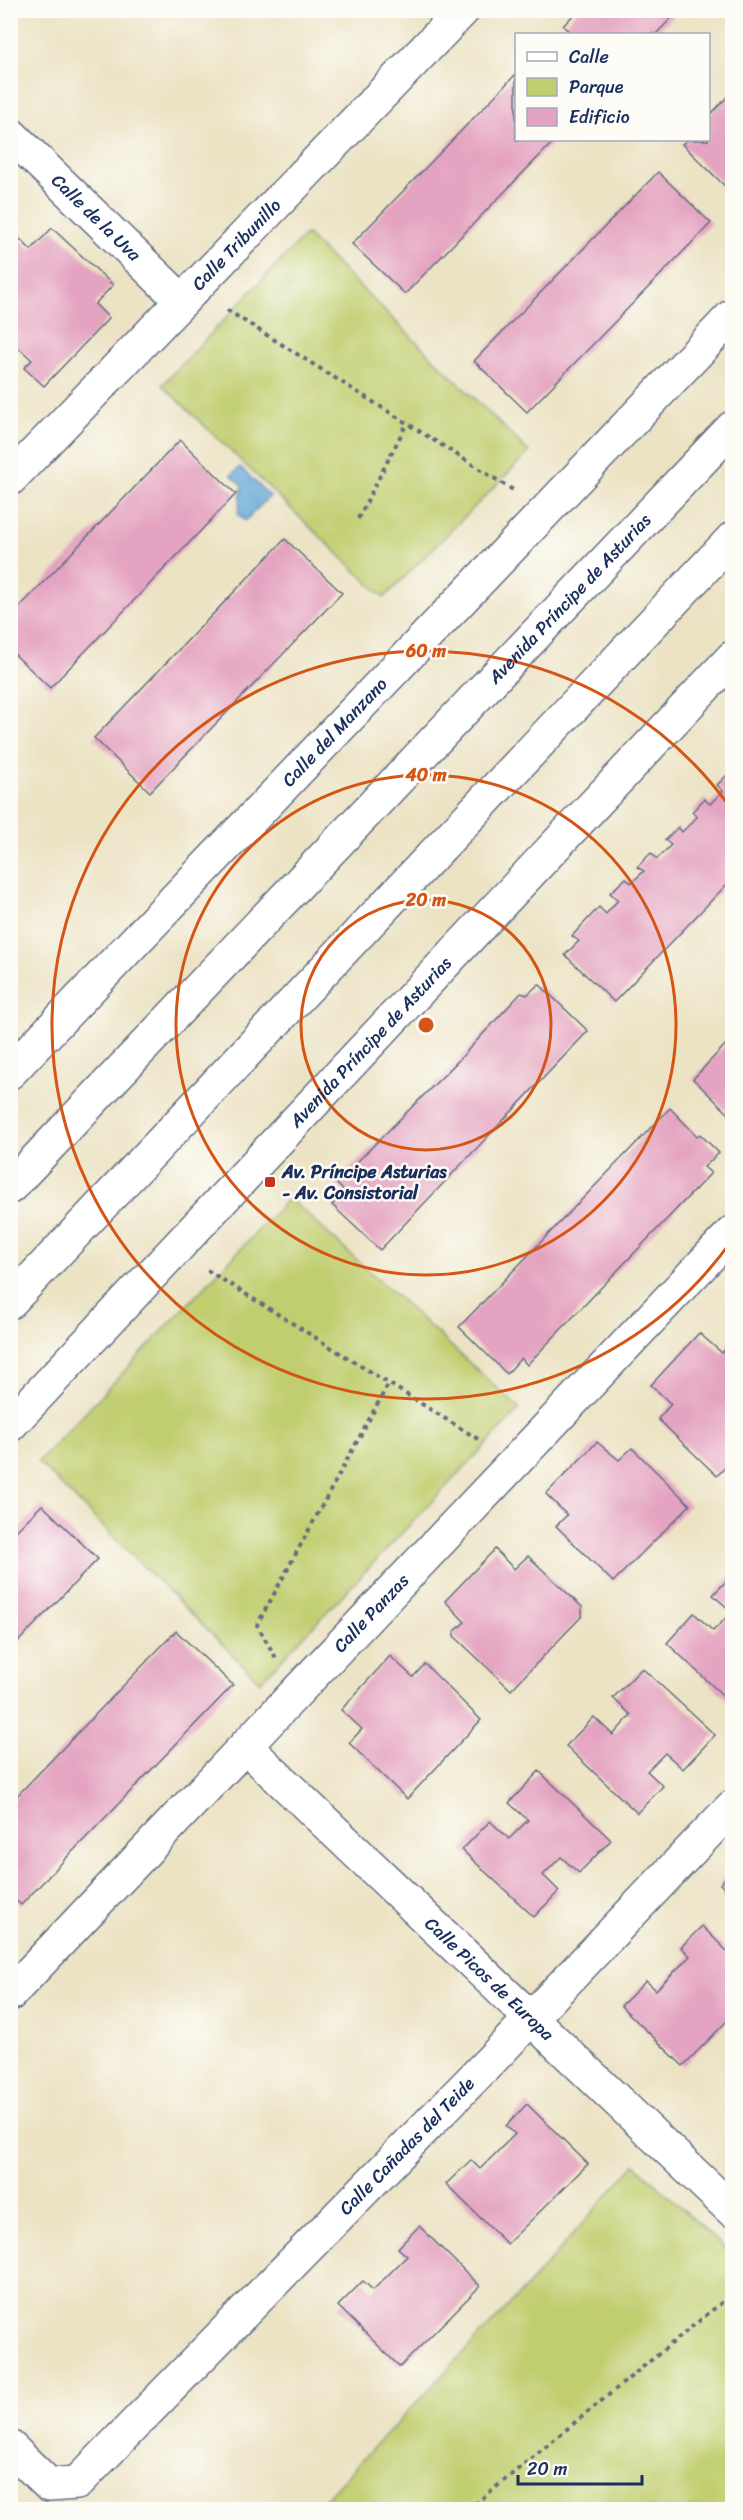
<svg xmlns="http://www.w3.org/2000/svg" width="743" height="2520" font-family="Sriracha,sans-serif">
<rect width="100%" height="100%" fill="#fdfcf7"/>
<filter id="ink" filterUnits="userSpaceOnUse"><feTurbulence type="fractalNoise" baseFrequency=".0167" numOctaves="2"/><feDisplacementMap in="SourceGraphic" scale="12" xChannelSelector="R" yChannelSelector="G"/><feConvolveMatrix kernelMatrix="1 2 1 2 8 2 1 2 1" color-interpolation-filters="sRGB"/></filter>
<filter id="wash" filterUnits="userSpaceOnUse"><feTurbulence type="fractalNoise" baseFrequency=".008" numOctaves="4" result="noise"/><feDisplacementMap in="SourceGraphic" scale="24" xChannelSelector="R" yChannelSelector="G"/><feGaussianBlur stdDeviation="1.35" result="paint"/><feColorMatrix in="noise" values="0 0 0 0 0 0 0 0 0 0 0 0 0 0 0 0 0 1.4 0 .05"/><feComposite in="paint" operator="in"/></filter>
<g filter="url(#wash)">
<rect width="100%" height="100%" fill="#ece3c4"/>
<g fill="#c1ce70" stroke="#6e7e67" stroke-width="1.5">
<path d="M306 234 529 452 384 598 162 385Z"/>
<path d="M289 1198 520 1409 260 1682 38 1462Z"/>
<path d="M635 2164 732 2255V2509H315L532 2281Z"/>
</g>
<path fill="#5fa6d5" stroke="#3d6a9a" stroke-width="1.5" d="M240 467 270 496 245 521 238 514 242 485 231 475Z"/>
<g id="blocks">
<g fill="#e4a3c0">
<path d="M578 10H679L656 34H572L563 26Z"/>
<path d="M516 74V140H555L405 294 352 244Z"/>
<path d="M732 92V193L682 144 687 140H708V117Z"/>
<path d="M658 172 711 223 527 412 474 361Z"/>
<path d="M52 228 113 285 95 304 109 318 44 386 24 368 32 360 19 348 10 357V239L15 234 31 250Z"/>
<path d="M180 440 236 494 50 688 10 650V617Z"/>
<path d="M285 539 342 593 150 792 94 738Z"/>
<path d="M729 773 732 776V879L614 1002 565 955 579 941 572 936 599 907 606 914 618 900 610 893 626 878 631 883 644 871 637 867 651 853 657 859 671 845 665 840 678 827 682 832 697 817 692 812 704 799 710 804 723 791 717 785Z"/>
<path d="M539 984 588 1031 380 1250 332 1205 344 1191 336 1183 457 1062 521 993 527 995Z"/>
<path d="M732 1038V1117L693 1079Z"/>
<path d="M670 1108 697 1136 700 1134 719 1153 704 1167 711 1173 527 1365 521 1358 507 1374 459 1327Z"/>
<path d="M699 1333 722 1353 732 1342V1460L717 1476 658 1419 671 1404 651 1385Z"/>
<path d="M597 1442 619 1460 632 1448 690 1505 613 1582 556 1526 567 1515 546 1494Z"/>
<path d="M42 1505 98 1559 10 1650V1537Z"/>
<path d="M495 1549 514 1569 528 1556 582 1607V1616L511 1690 454 1636V1632L465 1622 445 1601Z"/>
<path d="M732 1575V1704L667 1643 694 1613 713 1631 732 1612 713 1595Z"/>
<path d="M176 1631 233 1685 21 1905 10 1895V1803Z"/>
<path d="M390 1656 413 1677 425 1664 481 1720 407 1799 349 1743 362 1729 341 1710Z"/>
<path d="M642 1668 715 1735 683 1769 665 1753 647 1771 663 1786 637 1813 566 1746 594 1717 613 1735 631 1715 613 1698Z"/>
<path d="M539 1771 611 1840 579 1873 561 1857 543 1875 559 1891 534 1917 462 1850 490 1821 509 1839 528 1820 509 1803Z"/>
<path d="M732 1871V1896L720 1884Z"/>
<path d="M702 1926 732 1956V2016L683 2066 621 2006 646 1981 656 1990 690 1956 681 1947Z"/>
<path d="M527 2104 588 2164 507 2244 446 2184 471 2160 480 2169 515 2134 506 2126Z"/>
<path d="M419 2226 480 2286 400 2367 338 2306 363 2281 373 2290 407 2256 398 2248Z"/>
</g>
</g>
</g>
<g filter="url(#ink)">
<use href="#blocks" fill-opacity="0" stroke="#646e82" stroke-width="1.5"/>
<g fill="none" stroke-linecap="round" stroke-linejoin="round">
<defs>
<g id="street">
<path id="s1" d="M10 134 182 301"/>
<path id="s2" d="M10 479 463 10"/>
<path id="s3" d="M10 1072 732 316"/>
<path id="s4" d="M10 1425 732 658"/>
<path id="s5" d="M246 1747 732 2210"/>
<path id="s6" d="M10 1994 732 1233"/>
<path id="s7" d="M10 2447 49 2485 77 2483 495 2056 732 1807"/>
</g>
<g id="secondary">
<path id="s8" d="M10 1187 732 428"/>
<path d="M10 1302 732 539"/>
</g>
</defs>
<use href="#street" stroke="#646e82" stroke-width="36"/>
<use href="#secondary" stroke="#646e82" stroke-width="36"/>
<g stroke="#646e82" stroke-width="4" stroke-dasharray="4.5 4.5" stroke-linecap="butt">
<path d="M227 310 513 490"/>
<path d="M358 519 407 423"/>
<path d="M207 1270 481 1441"/>
<path d="M276 1658 257 1625 389 1383"/>
<path d="M468 2510 732 2294"/>
</g>
<use href="#street" stroke="#fff" stroke-width="33"/>
<use href="#secondary" stroke="#fff" stroke-width="33"/>
</g>
</g>
<g fill="none" stroke="#d45514" stroke-width="3">
<circle cx="426" cy="1025" r="125"/>
<circle cx="426" cy="1025" r="250"/>
<path d="M732 1240A374 374 0 1 1 732 810"/>
</g>
<rect fill="#c8321e" stroke="#fdfcf7" stroke-width="2" x="264" y="1176" width="12" height="12" rx="3"/>
<g text-anchor="middle" stroke-width="5" stroke-linejoin="round" paint-order="stroke">
<g font-size="18" fill="#1b2f5e" stroke="#fdfcf7">
<text dy="6" stroke="none"><textPath href="#s1" startOffset="120">Calle de la Uva</textPath></text>
<text dy="6" stroke="none"><textPath href="#s2" startOffset="326">Calle Tribunillo</textPath></text>
<text dy="6" stroke="none"><textPath href="#s8" startOffset="812">Avenida Príncipe de Asturias</textPath></text>
<text dy="6" stroke="none"><textPath href="#s3" startOffset="470">Calle del Manzano</textPath></text>
<text dy="6" stroke="none"><textPath href="#s4" startOffset="526">Avenida Príncipe de Asturias</textPath></text>
<text dy="6" stroke="none"><textPath href="#s6" startOffset="525">Calle Panzas</textPath></text>
<text dy="6" stroke="none"><textPath href="#s5" startOffset="336">Calle Picos de Europa</textPath></text>
<text dy="6" stroke="none"><textPath href="#s7" startOffset="554">Calle Cañadas del Teide</textPath></text>
</g>
<g font-size="18" font-weight="bold" fill="#1b2f5e" stroke="#fdfcf7" text-anchor="start">
<text x="282" y="1178">Av. Príncipe Asturias<tspan x="282" dy="21">- Av. Consistorial</tspan></text>
</g>
</g>
<circle cx="426" cy="1025" r="9" fill="#d45514" stroke="#fdfcf7" stroke-width="3"/>
<g font-size="18" text-anchor="middle" font-weight="bold" fill="#d45514" stroke="#fdfcf7" stroke-width="5" stroke-linejoin="round" paint-order="stroke">
<text x="426" y="657">60 m</text>
<text x="426" y="781">40 m</text>
<text x="426" y="906">20 m</text>
</g>
<rect width="743" height="2520" fill="none" stroke="#fdfcf7" stroke-width="36"/>
<rect x="515" y="33" width="195" height="108" fill="#fdfcf7" stroke="#a3aaba" stroke-width="1.5"/>
<rect x="527" y="52" width="30" height="9" fill="#ffffff" stroke="#a3aaba" stroke-width="1.5"/>
<text x="569" y="63" font-size="18" fill="#1b2f5e">Calle</text>
<rect x="527" y="78" width="30" height="18" fill="#c1ce70" stroke="#a3aaba" stroke-width="1.5"/>
<text x="569" y="93" font-size="18" fill="#1b2f5e">Parque</text>
<rect x="527" y="108" width="30" height="18" fill="#e4a3c0" stroke="#a3aaba" stroke-width="1.5"/>
<text x="569" y="123" font-size="18" fill="#1b2f5e">Edificio</text>
<path d="M518 2475v9h124v-9" fill="none" stroke="#1b2f5e" stroke-width="3"/>
<text x="527" y="2475" font-size="18" fill="#1b2f5e" stroke="#fdfcf7" stroke-width="4.5" paint-order="stroke">20 m</text>
</svg>
